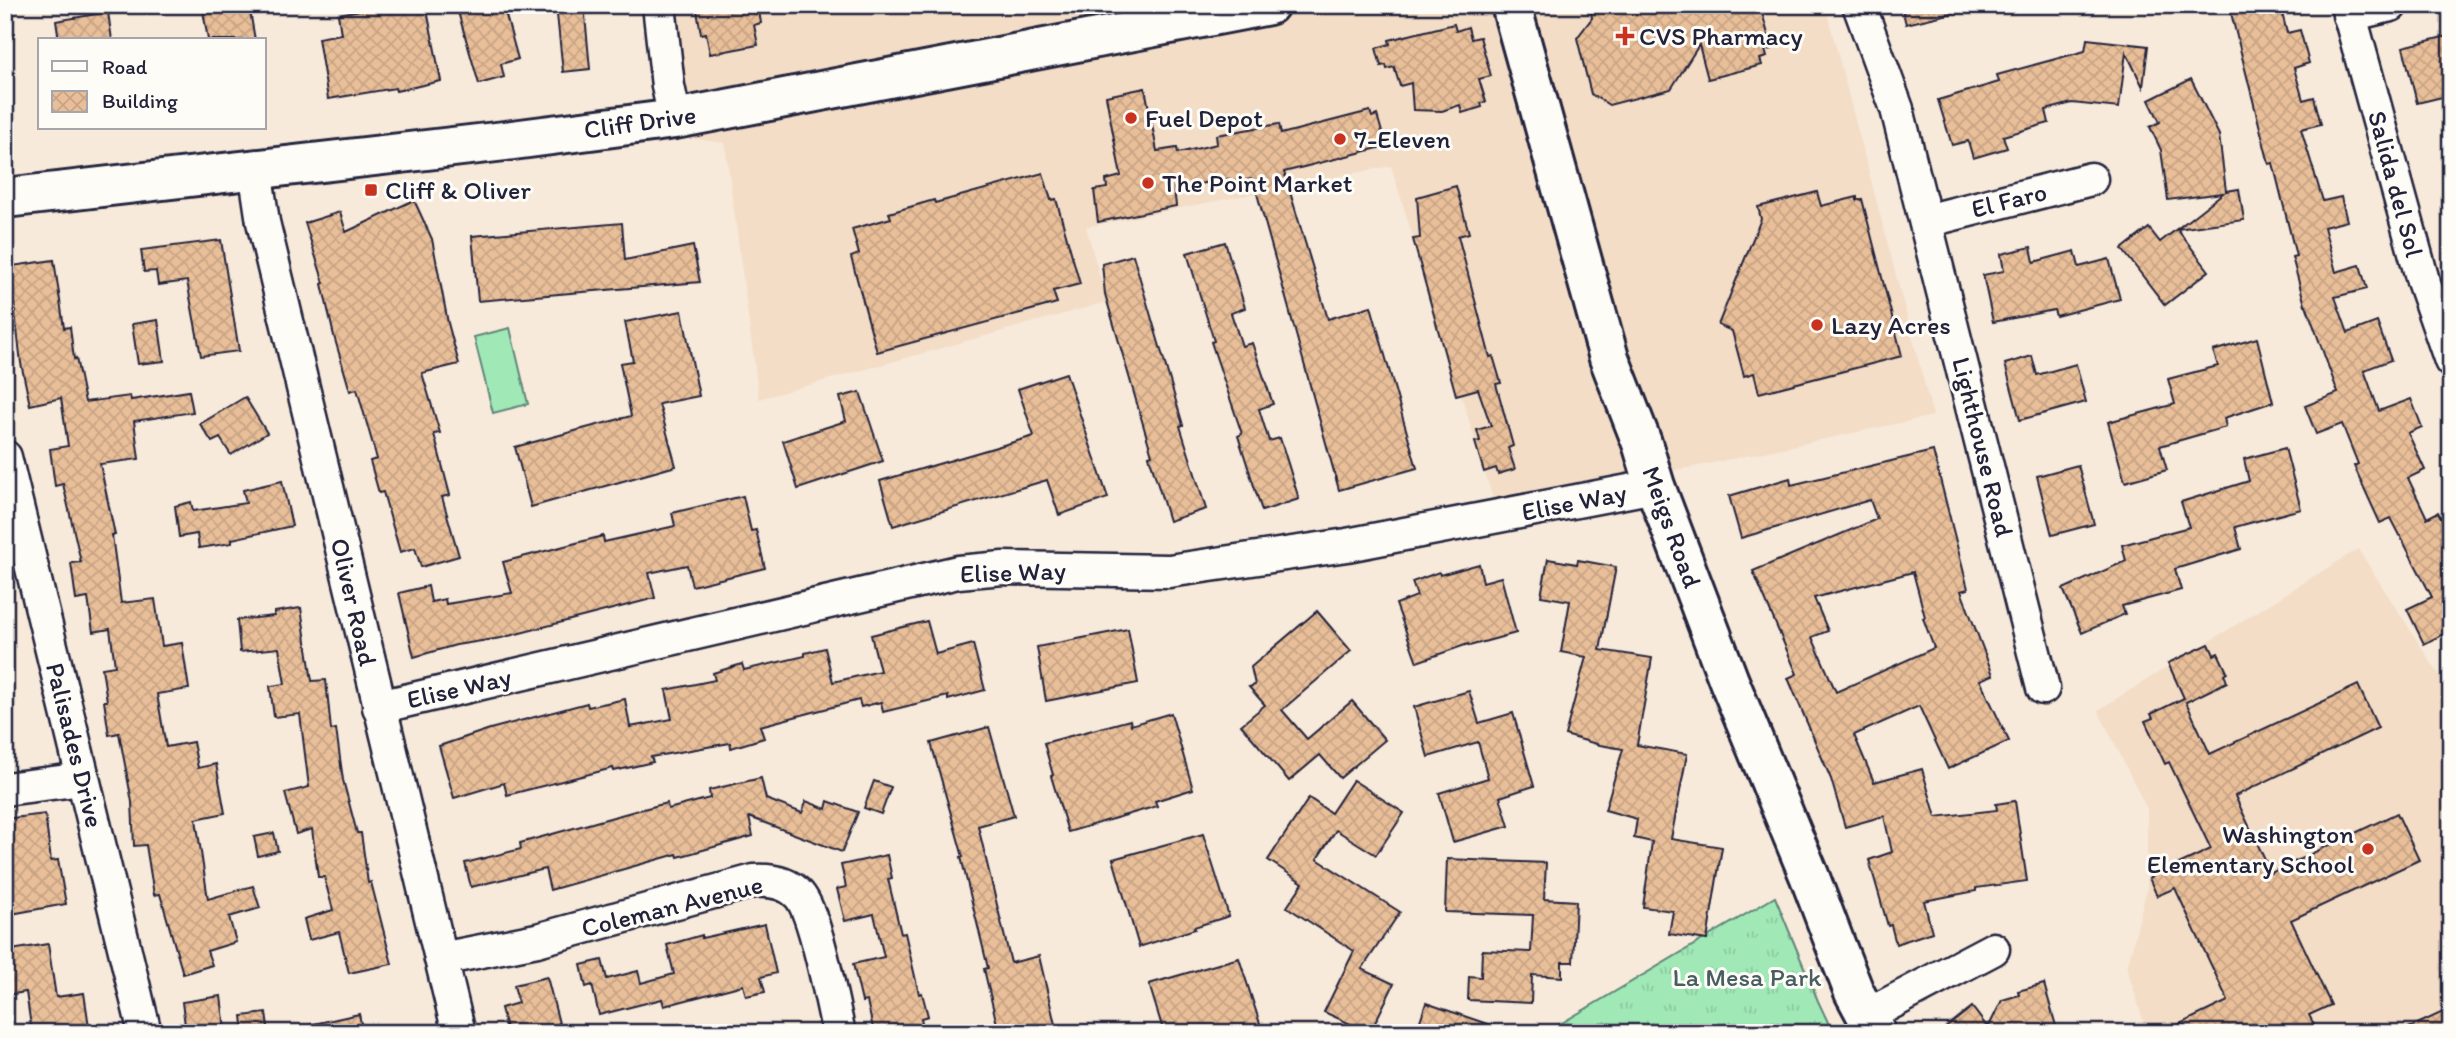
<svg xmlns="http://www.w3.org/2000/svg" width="2456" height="1038" font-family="Itim,sans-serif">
<defs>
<pattern id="grass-tufts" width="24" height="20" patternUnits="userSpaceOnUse" patternTransform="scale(1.75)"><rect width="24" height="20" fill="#a0e9b7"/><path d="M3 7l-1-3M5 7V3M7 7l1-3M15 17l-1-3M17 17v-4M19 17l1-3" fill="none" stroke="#8ac89e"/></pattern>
<pattern id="building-cross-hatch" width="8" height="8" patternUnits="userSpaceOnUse" patternTransform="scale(1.75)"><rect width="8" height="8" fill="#e9bf99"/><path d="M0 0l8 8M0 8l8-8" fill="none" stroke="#c8a485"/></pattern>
</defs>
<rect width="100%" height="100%" fill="#f7eadb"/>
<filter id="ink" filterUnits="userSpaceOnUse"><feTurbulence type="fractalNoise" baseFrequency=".0143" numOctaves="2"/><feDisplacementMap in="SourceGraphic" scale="14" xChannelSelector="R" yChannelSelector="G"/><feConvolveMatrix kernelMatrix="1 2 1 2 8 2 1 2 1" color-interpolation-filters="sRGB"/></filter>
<g filter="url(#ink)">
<g fill="#f3ddc7">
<path d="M671 5H1825L1933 416 1689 468 1600 480 1493 499 1391 166 1086 227 1107 302 759 399 725 143 679 137Z"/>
<path d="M2358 549 2451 693V1033H2147L2127 968 2147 888V809L2098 710Z"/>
</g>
<path fill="url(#grass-tufts)" stroke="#618679" stroke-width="2" d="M1775 897 1818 1001 1833 1033H1545Z"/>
<path fill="#a0e9b7" stroke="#618679" stroke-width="2" d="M510 328 528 404 493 413 474 337Z"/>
<g fill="url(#building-cross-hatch)" stroke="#22223b" stroke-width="2" fill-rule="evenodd">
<path d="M202 5H249L255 40H208Z"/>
<path d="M389 5H426L441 81 396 91 395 88 328 99 318 38 341 34 338 14Z"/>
<path d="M456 5H503L518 59 501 64 504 77 479 84Z"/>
<path d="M556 5H584L590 69 563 72Z"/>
<path d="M696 5H758L761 23 754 25 758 45 710 54 706 33 701 34Z"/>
<path d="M1618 5H1760L1772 49 1765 50 1767 57 1760 59 1762 65 1708 79 1699 45 1671 89 1609 105 1591 94 1577 38 1592 18 1591 12Z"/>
<path d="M1901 5H1956L1957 12 1906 24Z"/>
<path d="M2229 5H2280L2287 33 2300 30 2309 63 2294 68 2303 100 2314 97 2321 124 2301 129 2323 201 2341 197 2347 221 2324 227 2336 272 2360 265 2367 289 2335 297 2348 333 2377 322 2391 360 2364 370 2379 411 2411 399 2422 427 2408 433 2425 470 2408 478 2427 518 2438 512 2451 536V634L2449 631 2424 644 2407 609 2432 597 2391 518 2380 523 2354 466 2358 464 2342 424 2316 434 2305 406 2338 393 2306 305H2305L2292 257 2296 256 2273 163 2269 164Z"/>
<path d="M108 12 112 40H59L56 21Z"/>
<path d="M1454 24 1456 31 1468 27 1471 39 1480 37 1491 76 1479 79 1486 102 1481 103 1482 107 1462 113 1460 105 1442 111 1413 110 1411 83 1400 86 1394 67 1387 69 1386 65 1381 66 1376 48 1390 44 1389 40Z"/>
<path d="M2451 35V95L2417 103 2403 47Z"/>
<path d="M2087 39 2148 46 2143 87 2126 52 2119 108 2072 103 2046 110 2049 123 2003 136 2007 148 1973 158 1968 141 1952 145 1938 100 1999 82 1997 75 2085 51Z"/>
<path d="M2191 79 2219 135 2226 191 2239 189 2244 220 2177 229 2223 193 2168 200 2161 150 2150 127 2160 122 2149 100Z"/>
<path d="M1145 88 1157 151 1177 148 1178 153 1217 144 1216 135 1279 124 1281 134 1370 111 1372 117 1377 115 1386 146 1284 172 1328 319 1371 306 1417 468 1339 490 1253 179 1229 182V179L1174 188 1176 206 1098 222 1094 190 1107 188 1106 180 1121 176 1106 96Z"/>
<path d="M1043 173 1051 200 1056 199 1080 284 1053 291 1057 303 877 352 851 257 859 254 852 229 891 218 889 213 934 200 935 203Z"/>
<path d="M1456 186 1469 233 1458 236 1490 357 1493 356 1501 383 1496 384 1513 446 1508 448 1515 469 1498 474 1496 468 1484 472 1475 442 1480 441 1477 430 1491 426 1478 389 1456 395 1413 239 1420 238 1417 197Z"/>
<path d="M1817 192 1821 206 1857 197V200L1862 199 1902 356 1759 393 1754 373 1744 376 1732 331 1718 325 1761 219 1758 207Z"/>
<path d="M414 200 432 239 448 323 459 364 422 373 440 433 434 434 450 495 442 497 459 556 421 567 415 548 400 552 383 492 379 493 370 461 377 459 357 389 350 391 334 336 322 284 324 283 305 223 340 212 346 232Z"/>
<path d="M622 223 625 260 693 246 700 282 478 301 472 236Z"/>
<path d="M2149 228 2160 242 2177 229 2209 271 2165 305 2122 249Z"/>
<path d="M221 240 239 351 201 356 187 281 158 285 156 271 144 272 141 250Z"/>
<path d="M1225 242 1245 308 1231 313 1242 346 1252 343 1273 404 1259 409 1269 441 1280 438 1299 499 1262 511 1238 436 1242 434 1211 342 1214 341 1187 253Z"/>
<path d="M2031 247 2034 262 2075 251 2079 267 2109 259 2120 299 2056 316 2054 310 1993 322 1983 275 2004 271 2001 254Z"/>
<path d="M1133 255 1183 425 1180 426 1206 509 1169 521 1149 456 1152 455 1105 294 1102 264Z"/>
<path d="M54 260 64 328 70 327 74 359 76 358 85 402 130 396 131 400 189 391 193 412 134 421 139 459 100 464 115 535H112L121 603 155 599 162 646 182 643 189 689 157 694 166 747 193 742 198 768 216 764 225 813 196 819 208 899 253 886 260 908 229 917 236 942 207 951 212 965 183 974 160 894 154 895 146 845 134 846 132 802 119 733 109 735 104 701H107L102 668 115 666 110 629 93 632 88 598 76 600 71 563 81 562 63 484 55 486 50 449 68 446 61 398 30 405 21 363 14 304H9L5 267Z"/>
<path d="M682 311 699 396 659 404 676 466 531 507 515 447 631 416 620 363 633 361 625 322Z"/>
<path d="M158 320 164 361 138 364 132 324Z"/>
<path d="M2257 338 2273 402 2224 418 2226 427 2160 446 2167 470 2125 482 2108 422 2175 404 2168 379 2218 366 2213 351Z"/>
<path d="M2032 356 2037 375 2076 364 2086 402 2020 420 2005 364Z"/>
<path d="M1066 373 1108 498 1059 515 1047 480 893 526 880 481 1034 436 1018 389Z"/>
<path d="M860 392 883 461 798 489 783 441 846 421 840 397Z"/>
<path d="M245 397 267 433 231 455 220 438 212 442 200 424Z"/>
<path d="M2285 448 2301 509 2235 527 2241 549 2175 569 2181 590 2122 606 2125 614 2082 633 2063 589 2126 561 2122 545 2189 527 2181 502 2249 481 2244 459Z"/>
<path d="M1933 451 1968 589 1961 591 1993 675 1980 680 2009 741 1948 769 1919 706 1854 735 1874 782 1922 769 1936 817 1997 810 1996 804 2015 801 2027 881 1976 888V891L1924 901 1932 932 1896 944 1891 925 1888 926 1869 860 1892 852 1884 816 1845 827 1831 779 1788 678 1797 674 1753 571 1877 519 1870 500 1741 538 1729 496 1790 478 1791 485ZM1913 572 1925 617 1923 618 1934 648 1836 692 1812 637 1828 631 1814 598Z"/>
<path d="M2078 465 2094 524 2052 535 2037 476Z"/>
<path d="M282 481 292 526 232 539V543L199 548 197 534 179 537 175 506 191 502 193 511 246 503 243 490Z"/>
<path d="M743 496 751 531 756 530 765 568 692 586 687 565 649 573 655 598 501 638 456 645 414 657 399 593 428 586 431 602 445 599 446 604 512 593 503 562 603 536 604 542 675 526 672 513Z"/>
<path d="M1548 559 1577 564 1578 560 1616 567 1600 650 1652 658 1637 745 1687 754 1671 839 1722 847 1707 940 1669 934 1673 911 1643 907 1652 842 1634 838 1637 819 1605 810 1623 749 1600 745 1565 735 1586 657 1561 652 1570 601 1541 596Z"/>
<path d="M1479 564 1483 582 1501 577 1516 633 1469 646 1468 644 1417 662 1396 604 1417 596 1412 582 1439 572 1440 575Z"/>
<path d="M301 608 312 681 326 680 331 730 336 729 343 780 357 833H361L368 883 371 882 392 964 349 973 339 932 309 940 304 919 333 910 324 877H318L312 829 296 834 285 793 309 787 300 714 274 717 270 686 285 684 279 648 240 652 237 620 274 616V612Z"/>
<path d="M1317 611 1351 651 1282 710 1307 739 1352 701 1385 740 1340 778 1320 755 1289 781 1241 725 1265 705 1249 687 1255 685 1251 667Z"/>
<path d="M927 621 936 654 973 644 985 690 948 700V696L883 712 881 702 861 707 859 700 760 726 764 738 731 748 730 743 651 757 653 762 614 771 613 768 507 795 504 783 454 798 439 746 490 729 587 703 588 707 625 699 630 727 672 719 666 690 715 680 713 673 742 664 744 670 805 656V653L825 648 833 682 880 671 871 635Z"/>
<path d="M1128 629 1138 683 1046 701 1037 647Z"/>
<path d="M2209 644 2214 655 2218 653 2227 672 2224 674 2227 682 2186 702 2210 754 2358 685 2378 728 2235 796 2271 873 2397 813 2419 860 2291 920 2331 1005 2309 1015 2318 1033H2161L2228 1001 2175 888 2157 896 2149 878 2211 849 2169 762 2165 764 2145 721 2153 718 2151 714 2184 698 2168 663Z"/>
<path d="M1469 691 1479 723 1513 713 1534 786 1500 797 1509 826 1453 842 1439 793 1488 778 1478 742 1428 757 1414 707Z"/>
<path d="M1171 713 1193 789 1155 801 1157 806 1068 832 1051 776 1053 775 1044 743 1130 720 1131 725Z"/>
<path d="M989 727 1014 816 978 826 1011 963 1039 956 1057 1033H999L984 969 988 968 961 857H963L931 743Z"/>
<path d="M761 778 766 799 802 813 806 801 826 809 828 801 858 812 842 852 749 817 753 836 678 857 677 854 550 890 545 869 471 887 465 863 521 849 520 843 635 811 667 803 668 809 710 798 709 790Z"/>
<path d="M1353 780 1404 813 1376 855 1336 830 1317 859 1400 912 1362 969 1394 984 1370 1033 1324 1012 1354 951 1287 907 1303 883 1268 860 1309 798 1331 813Z"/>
<path d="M874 781 891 787 881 814 864 808Z"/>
<path d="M45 814 51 861 58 860 66 904 11 914 5 886V819Z"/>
<path d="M274 833 278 851 258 856 254 837Z"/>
<path d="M1203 834 1229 916 1194 927 1195 929 1139 947 1113 859Z"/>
<path d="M887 855 892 878 888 879 901 934 905 933 919 994 922 993 928 1016 921 1018 924 1033H874L867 1001 862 1002 853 964 884 957 874 914 845 921 837 889 846 887 841 865Z"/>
<path d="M1447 859 1546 863 1544 899 1576 901 1573 962H1562V977L1532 975 1531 1003 1468 1000 1469 976 1481 977 1482 950 1531 952 1533 915 1445 912Z"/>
<path d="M765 924 776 973 761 977 765 992 746 996 743 985 664 1006 662 999 599 1015 592 985 586 987 581 965 602 960 607 979 638 971 641 983 674 974 667 945 702 935V938Z"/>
<path d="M48 944 56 997 84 993 90 1033H32L26 992 7 995 5 951Z"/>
<path d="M1239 958 1263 1033H1164L1149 984Z"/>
<path d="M547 977 560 1027 538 1033H507L501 1008 518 1003 514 985Z"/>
<path d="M2044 984 2058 1033H1939L1972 1007 1988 1028 2002 1000 2019 995 2018 991Z"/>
<path d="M221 996 225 1029 186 1033 182 1002Z"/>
<path d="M1426 1003 1505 1030V1033H1416Z"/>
<path d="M2445 1011 2451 1023V1033H2398Z"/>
<path d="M266 1013 269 1033H244L242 1016Z"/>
<path d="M359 1014 363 1033H310L309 1025Z"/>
</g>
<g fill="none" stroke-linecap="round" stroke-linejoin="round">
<defs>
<g id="minor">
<path d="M659 5 668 86 675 119"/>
<path d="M1859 5 1897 109 2043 688"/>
<path d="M2347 5 2423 281 2451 361"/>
<path d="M2349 15 2391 5"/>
<path d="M255 169 263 222 459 1033"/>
<path d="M1926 221 2091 179"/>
<path d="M5 457 145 1033"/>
<path d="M379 707 958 572 1003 568 1169 571 1347 545 1655 486"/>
<path d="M5 789 83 779"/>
<path d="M441 959 537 940 754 881C771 880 787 882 799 895 816 914 832 1004 839 1033"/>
<path d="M1866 1016 1993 949"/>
</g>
<g id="major">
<path d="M1511 5 1609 358 1642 443 1655 486 1729 681 1809 875 1834 941 1854 992 1876 1033"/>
<path d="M5 198 505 141 675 119 1269 5"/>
</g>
</defs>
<use href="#minor" stroke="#22223b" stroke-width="37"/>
<use href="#major" stroke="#22223b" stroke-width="44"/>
<use href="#minor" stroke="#fdfcf7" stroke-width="32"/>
<use href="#major" stroke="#fdfcf7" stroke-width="38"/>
</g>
</g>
<g fill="#c8321e" stroke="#fdfcf7" stroke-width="2.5">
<path d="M1621.5 25.5h7v7h7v7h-7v7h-7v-7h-7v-7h7z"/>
<circle cx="1131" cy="118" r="7"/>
<circle cx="1340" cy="139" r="7"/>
<circle cx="1148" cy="183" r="7"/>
<rect x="364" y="183" width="14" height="14" rx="3.5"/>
<circle cx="1817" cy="325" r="7"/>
<circle cx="2368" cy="849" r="7"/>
</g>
<g text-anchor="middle" stroke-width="6" stroke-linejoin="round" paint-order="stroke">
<g font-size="26" fill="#22223b" stroke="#fdfcf7" text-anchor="start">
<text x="1639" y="45">CVS Pharmacy</text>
<text x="1145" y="127">Fuel Depot</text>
<text x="1354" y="148">7-Eleven</text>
<text x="1162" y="192">The Point Market</text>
<text x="385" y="199">Cliff &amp; Oliver</text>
<text x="1831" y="334">Lazy Acres</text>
<text x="2354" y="843" text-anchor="end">Washington<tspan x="2354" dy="30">Elementary School</tspan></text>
</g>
<g font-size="26" fill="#22223b" stroke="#fdfcf7">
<text transform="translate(640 122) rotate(-8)" y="9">Cliff Drive</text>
<text transform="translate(2396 184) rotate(75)" y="9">Salida del Sol</text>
<text transform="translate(2009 200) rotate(-14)" y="9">El Faro</text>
<text transform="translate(1983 447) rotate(76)" y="9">Lighthouse Road</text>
<text transform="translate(1574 502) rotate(-11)" y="9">Elise Way</text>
<text transform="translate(1672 527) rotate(70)" y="9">Meigs Road</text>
<text transform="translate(1013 572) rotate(-2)" y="9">Elise Way</text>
<text transform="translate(354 602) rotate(77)" y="9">Oliver Road</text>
<text transform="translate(459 688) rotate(-13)" y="9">Elise Way</text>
<text transform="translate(75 745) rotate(76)" y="9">Palisades Drive</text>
<text transform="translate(672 906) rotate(-14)" y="9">Coleman Avenue</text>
</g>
<g font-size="26" fill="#485e60" stroke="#fdfcf7">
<text x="1747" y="986">La Mesa Park</text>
</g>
</g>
<rect width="2456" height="1038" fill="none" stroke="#fdfcf7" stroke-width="28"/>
<rect x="14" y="14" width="2428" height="1010" fill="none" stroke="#22223b" stroke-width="2.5" filter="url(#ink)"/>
<rect x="38" y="38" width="228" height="91" fill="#fdfcf7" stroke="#a5a5ac" stroke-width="2"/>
<rect x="52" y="61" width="35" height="10" fill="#fdfcf7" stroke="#a5a5ac" stroke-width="2"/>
<text x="102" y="74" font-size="21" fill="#22223b">Road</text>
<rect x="52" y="91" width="35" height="21" fill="url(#building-cross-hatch)" stroke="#a5a5ac" stroke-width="2"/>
<text x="102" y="108" font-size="21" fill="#22223b">Building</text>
</svg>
